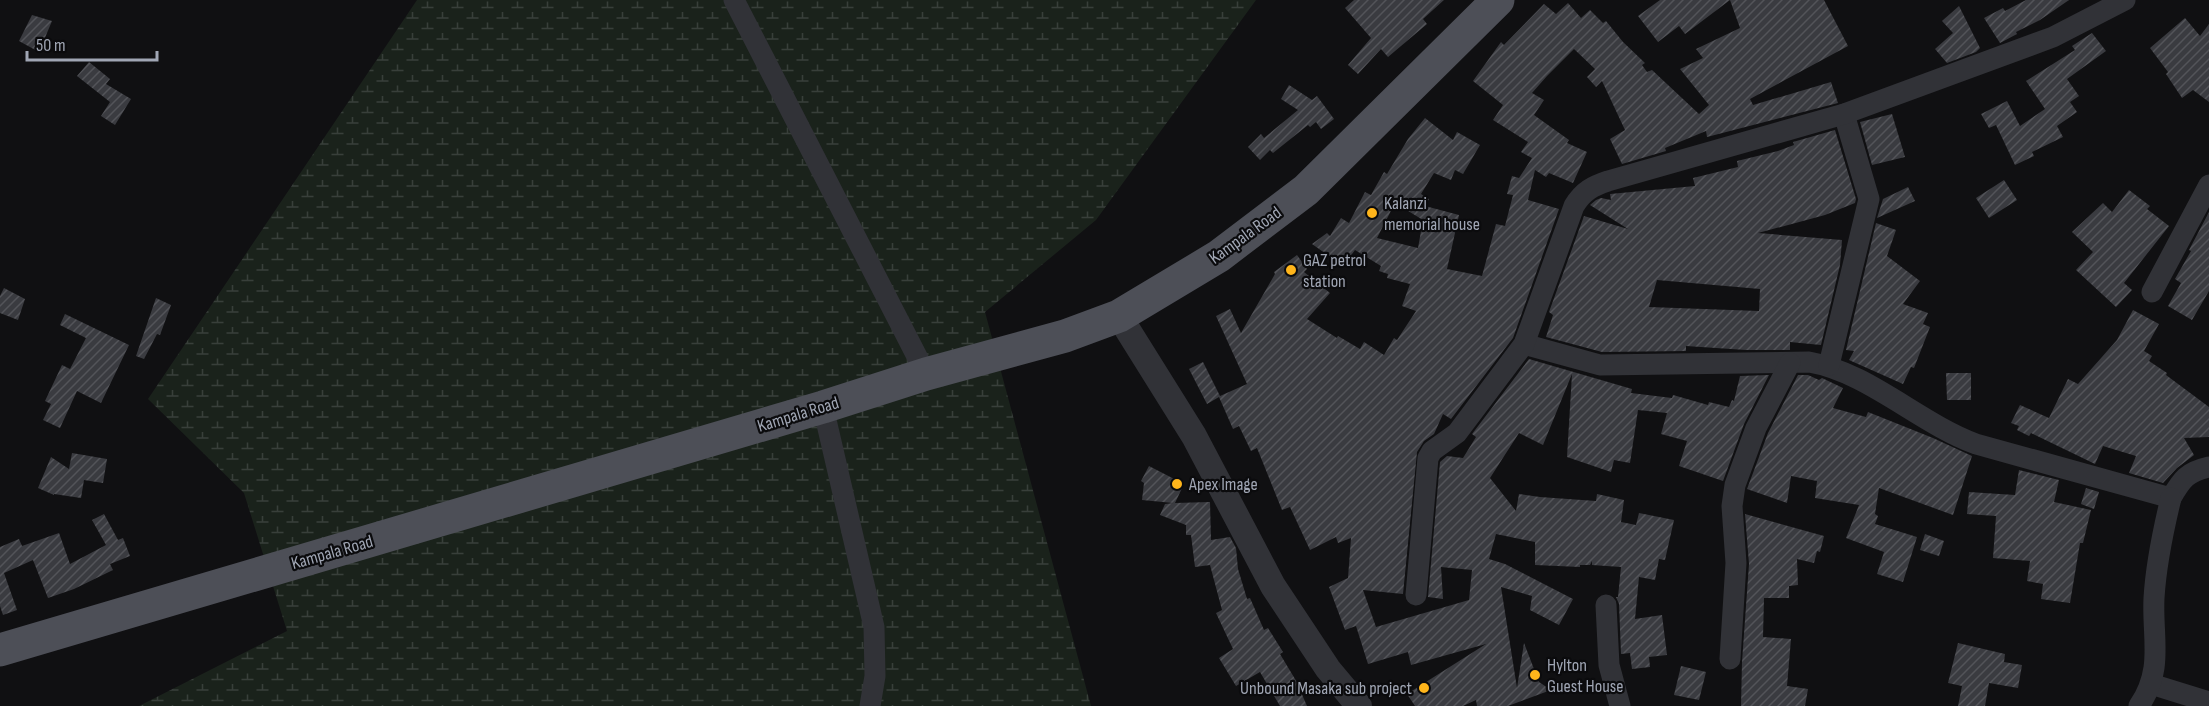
<svg xmlns="http://www.w3.org/2000/svg" width="2209" height="706" font-family="'Sofia Sans Condensed',sans-serif">
<defs>
<pattern id="wetland-marsh" width="20" height="14" patternUnits="userSpaceOnUse" patternTransform="scale(1.5)"><rect width="20" height="14" fill="#1a221b"/><path d="M1 5h8M5 5V1M11 12h8M15 12V8" fill="none" stroke="#383f3a"/></pattern>
<pattern id="building-hatch" width="6" height="6" patternUnits="userSpaceOnUse" patternTransform="scale(1.5)"><rect width="6" height="6" fill="#3a3b40"/><path d="M-1 1l2-2M0 6l6-6M5 7l2-2" fill="none" stroke="#535459"/></pattern>
</defs>
<rect width="100%" height="100%" fill="#101012"/>
<path fill="url(#wetland-marsh)" d="M417 0H1256L1096 220 985 312 1091 706H139L287 631 244 493 148 399Z"/>
<g fill="url(#building-hatch)" fill-rule="evenodd">
<path d="M1354 0H1444L1423 19 1427 24 1388 57 1381 49 1358 74 1348 65 1371 38 1345 8Z"/>
<path d="M1660 0H1730L1685 34 1679 26 1658 42 1638 16Z"/>
<path d="M1730 0H1824L1848 46 1750 99 1753 105 1831 82 1838 103 1707 137 1706 131 1665 148 1666 151 1622 164 1610 139 1625 130 1602 81 1596 87 1587 77 1595 69 1574 49 1547 76 1532 93 1544 100 1534 115 1569 140 1567 143 1587 152 1573 183 1549 173 1546 177 1535 170 1528 200 1559 209 1513 338 1451 419 1443 414 1434 434 1424 441 1417 452 1403 594 1363 590 1376 627 1469 600 1472 570 1441 567 1443 599 1428 597 1440 462 1447 456 1463 458 1476 437 1472 434 1529 359 1632 389 1631 393 1672 398 1673 395 1708 405 1709 402 1729 407 1732 400 1734 401 1740 376 1769 375 1744 424 1723 481 1679 466 1687 441 1661 434 1667 413 1638 410 1630 463 1614 460 1611 472 1567 457 1572 374 1543 445 1519 433 1490 478 1516 511 1519 494 1540 497 1596 501 1597 494 1624 500 1621 522 1636 525 1639 513 1674 520 1665 560 1659 559 1655 580 1639 577 1635 619 1662 615 1667 655 1649 657 1650 667 1632 669 1630 653 1621 654 1619 604 1616 597H1618L1621 567 1592 565V561L1590 565H1580V567L1535 565V542L1496 534 1489 559 1505 564 1573 599 1559 625 1530 610 1532 596 1501 587 1517 688 1524 643 1539 682 1551 690 1508 706H1477L1476 700 1463 706H1415L1407 694 1486 644 1411 665 1408 652 1368 664 1356 626 1345 630 1329 587 1348 578 1351 538 1338 543 1336 537 1310 550 1290 507 1282 510 1257 448 1251 451 1239 426 1233 429 1219 397 1207 404 1189 369 1203 362 1220 396 1247 384 1216 316 1230 309 1241 333 1275 274 1274 272 1297 255 1307 269 1304 272 1330 293 1307 319 1337 338 1338 336 1360 349 1364 342 1384 355 1394 338 1397 340 1416 311 1402 306 1410 284 1387 278 1388 274 1379 271 1381 266 1355 250 1343 266 1312 244 1327 233 1330 236 1341 218 1349 223 1365 192 1371 195 1384 172 1387 174 1408 139 1425 118 1453 140 1457 132 1480 145 1463 174 1455 170 1451 180 1434 173 1421 194 1429 199 1425 206 1459 215 1447 269 1482 276 1496 224 1505 226 1513 195 1507 194 1512 176 1519 178 1532 158 1521 152 1528 142 1493 120 1503 105 1473 81 1501 42 1504 45 1544 4 1556 14 1568 3 1581 18 1590 10 1603 23 1606 21 1623 42 1645 63 1642 65 1647 72 1652 70 1699 114 1709 105 1680 69 1703 58 1696 49 1740 28ZM1395 203 1423 220 1418 248 1377 238Z"/>
<path d="M2026 0H2069L2040 20 2016 32 2017 34 2000 43 1984 18 2003 8 2005 11Z"/>
<path d="M1959 6 1980 48 1976 52 1947 63 1935 49 1953 33 1942 21Z"/>
<path d="M32 15 52 21 39 52 19 41Z"/>
<path d="M2185 18 2200 36 2209 24V102L2193 90 2182 98 2166 74 2168 72 2150 48Z"/>
<path d="M2092 33 2106 51 2067 79 2079 96 2070 102 2077 112 2057 126 2063 137 2032 152 2034 156 2015 165 1996 125 1989 128 1981 114 2007 101 2020 126 2045 109 2026 81 2075 50 2072 46Z"/>
<path d="M89 62 110 79 106 84 131 99 115 125 101 116 110 102 77 76Z"/>
<path d="M1289 85 1312 100 1317 96 1334 119 1321 129 1316 122 1310 127 1308 125 1273 153 1270 150 1260 160 1248 147 1261 134 1264 138 1298 110 1281 99Z"/>
<path d="M1892 114 1905 157 1872 165 1860 122Z"/>
<path d="M1835 130 1856 199 1855 203 1825 215 1758 233 1842 240 1840 265 1821 345 1790 342V350H1746L1686 346V351L1602 352 1546 337 1553 315 1549 312 1584 216 1628 229 1590 205 1596 200 1601 198 1611 200 1610 194 1695 186 1693 178 1738 167 1737 161 1778 151 1794 145 1793 142ZM1657 280 1760 289 1759 311 1649 307Z"/>
<path d="M2004 180 2017 200 1989 218 1976 198Z"/>
<path d="M1908 187 1915 201 1877 218 1883 199Z"/>
<path d="M2129 190 2150 206 2147 209 2169 226 2124 283 2132 290 2116 307 2076 270 2093 252 2072 232 2103 203 2112 212Z"/>
<path d="M2209 212V291L2192 320 2168 306 2181 283 2175 279 2191 251 2189 250Z"/>
<path d="M1876 223 1896 230 1887 256 1920 281 1903 304 1928 313 1923 324 1930 327 1914 368 1911 367 1903 384 1849 360 1854 351 1846 350Z"/>
<path d="M4 288 25 299 18 320 0 313V296Z"/>
<path d="M156 298 171 305 160 335 157 334 144 359 136 356Z"/>
<path d="M2133 310 2159 324 2144 351 2152 356 2149 361 2167 373 2166 375 2209 407V437L2184 438 2194 455 2177 468 2163 483 2129 473 2136 456 2103 446 2095 464 2031 433 2029 436 2017 430 2019 426 2011 423 2020 405 2049 418 2068 379 2078 384 2117 340Z"/>
<path d="M65 314 129 345 101 403 77 391 60 428 43 420 51 404 45 401 62 365 70 369 86 338 60 325Z"/>
<path d="M1946 373H1971V400H1947Z"/>
<path d="M1798 375H1808L1819 380 1822 378 1843 388 1833 408 1866 417 1868 412 1933 438 1972 456 1953 515 1879 488 1875 514 1878 516 1875 524 1917 537 1903 582 1877 574 1884 552 1846 538 1859 505 1815 498 1817 481 1791 476 1787 503 1747 489 1768 433Z"/>
<path d="M72 453 107 459 103 483 84 480 81 498 54 494V495L38 488 51 457 69 469Z"/>
<path d="M1149 466 1184 484 1175 503 1210 502 1211 540 1230 537 1236 548 1238 569 1247 599 1250 598 1264 630 1268 628 1283 652 1280 654 1301 689 1300 690 1307 706H1280L1260 672 1236 686 1219 658 1233 649 1216 613 1222 610 1210 565 1195 567 1191 535H1186V525L1160 515 1165 504 1173 503 1142 500 1144 483 1141 481Z"/>
<path d="M2019 470 2059 480 2054 502 2091 510 2083 543H2080L2070 603 2041 599 2043 584 2027 581 2030 561 1993 558 1996 516 1967 514 1969 492 2015 495Z"/>
<path d="M2086 488 2099 492 2094 509 2081 504Z"/>
<path d="M104 514 118 540 123 538 130 556 110 564 113 570 74 589 48 598 33 560 4 573 17 610 3 615 0 606V547L19 539 22 546 59 533 70 564 106 545 92 520Z"/>
<path d="M1745 514 1824 536 1820 552 1817 551 1814 563 1797 559 1798 585 1789 586V598H1764L1763 637 1791 639 1787 686 1808 689 1805 706H1741L1742 662 1749 564Z"/>
<path d="M1925 534 1944 541 1939 556 1920 550Z"/>
<path d="M1958 643 2005 654 2004 662 2022 665 2018 688 1989 683 1985 706H1958L1962 686 1948 683Z"/>
<path d="M1681 666 1706 672 1699 700 1674 695Z"/>
</g>
<g fill="none" stroke-linecap="round" stroke-linejoin="round">
<g stroke="#313237" stroke-width="21">
<path d="M734 0 926 374"/>
<path d="M2152 292 2209 185"/>
<path d="M1524 344 1600 365 1809 362C1868 372 1919 423 1976 444L2171 498C2182 479 2187 472 2209 467"/>
<path d="M1829 365 1869 199 1844 114"/>
<path d="M823 407 874 627 875 676 870 706"/>
<path d="M1416 595 1428 458 1432 451 1457 433 1524 344 1574 206C1583 191 1593 186 1608 181L1844 114 2053 37 2125 0"/>
<path d="M1606 605 1609 665 1620 706"/>
<path d="M1730 659 1736 563 1732 506 1735 485 1756 428 1790 363"/>
<path d="M2151 684 2209 702"/>
<path d="M2139 706C2164 669 2152 638 2154 598 2156 564 2163 531 2171 498"/>
</g>
<path stroke="#313237" stroke-width="26" d="M1119 316 1194 436 1273 586 1328 669 1359 706"/>
<path stroke="#4d4f57" stroke-width="33" d="M0 650 823 407 926 374 1065 336 1119 316 1219 256 1306 190 1498 0"/>
</g>
<g fill="#ffb51b" stroke="#0b0b0d" stroke-width="2">
<circle cx="1372" cy="213" r="6"/>
<circle cx="1291" cy="270" r="6"/>
<circle cx="1177" cy="484" r="6"/>
<circle cx="1535" cy="675" r="6"/>
<circle cx="1424" cy="688" r="6"/>
</g>
<g text-anchor="middle" stroke-width="4.5" stroke-linejoin="round" paint-order="stroke">
<g font-size="18" fill="#a0a6b4" stroke="#0b0b0d" text-anchor="start">
<text x="1384" y="209">Kalanzi<tspan x="1384" dy="21">memorial house</tspan></text>
<text x="1303" y="266">GAZ petrol<tspan x="1303" dy="21">station</tspan></text>
<text x="1189" y="490">Apex Image</text>
<text x="1547" y="671">Hylton<tspan x="1547" dy="21">Guest House</tspan></text>
<text x="1412" y="694" text-anchor="end">Unbound Masaka sub project</text>
</g>
<g font-size="18" fill="#a0a6b4" stroke="#0b0b0d">
<text transform="translate(1245 235) rotate(-36)" y="6">Kampala Road</text>
<text transform="translate(798 414) rotate(-17)" y="6">Kampala Road</text>
<text transform="translate(332 552) rotate(-16)" y="6">Kampala Road</text>
</g>
</g>
<path d="M27 51v9h130v-9" fill="none" stroke="#a0a6b4" stroke-width="3"/>
<text x="36" y="51" font-size="18" fill="#a0a6b4" stroke="#0b0b0d" stroke-width="4.5" paint-order="stroke">50 m</text>
</svg>
